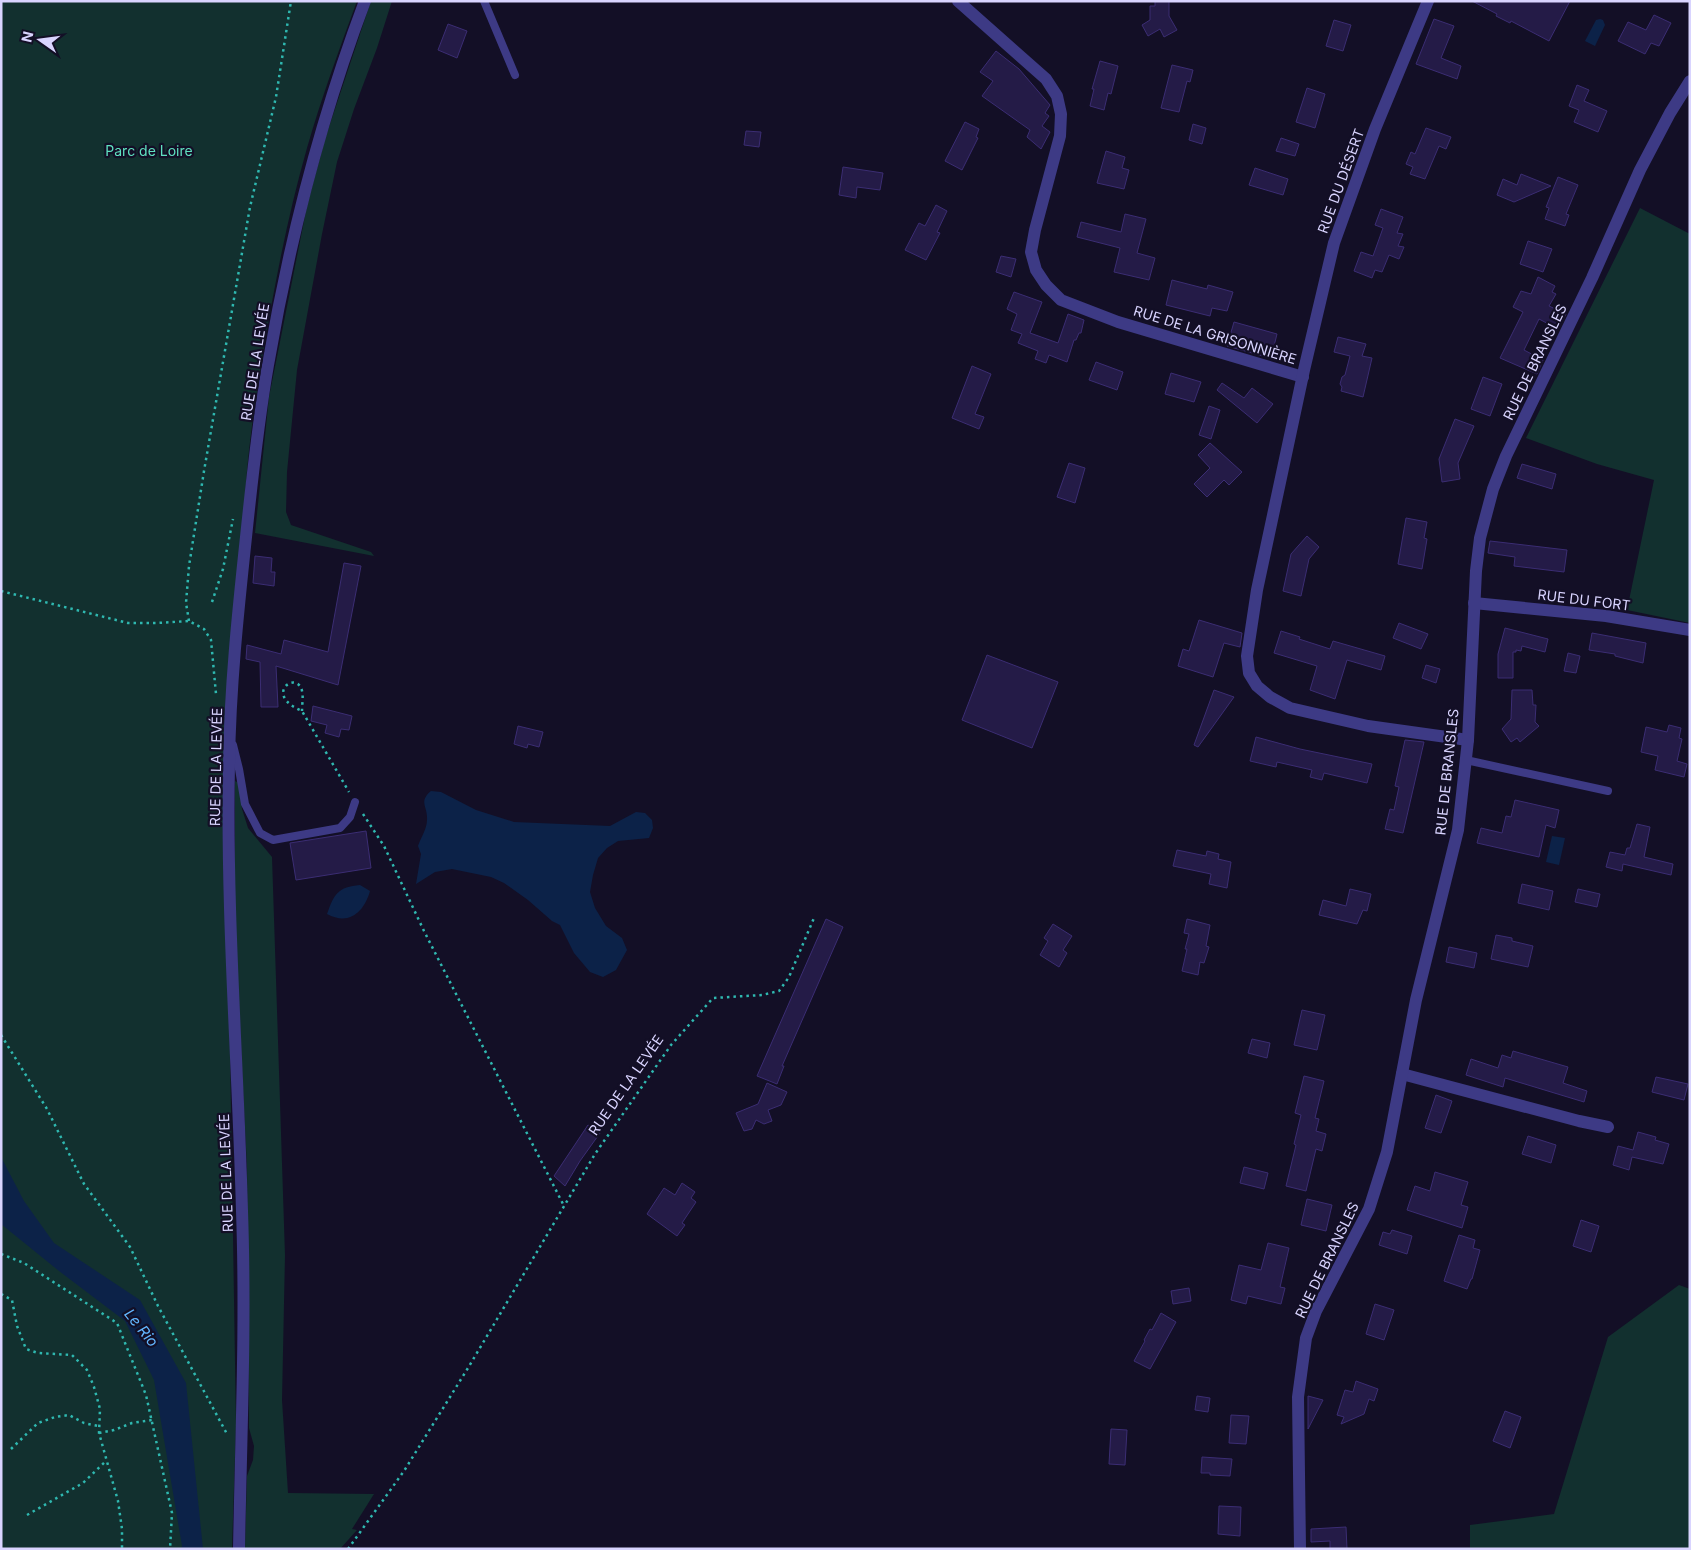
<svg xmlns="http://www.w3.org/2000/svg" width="1691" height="1550" font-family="Inter,sans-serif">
<rect width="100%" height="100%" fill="#130f26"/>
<g fill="#12302f">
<path d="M1 1H357C339 50 321 99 307 148 287 218 274 288 262 359 253 414 245 470 244 525L225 735 236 1425 232 1549H1Z"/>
<path d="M371 1H392L377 48 354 109 337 162 322 234 297 370 287 472 286 512 291 525 371 552 374 556 255 533 269 397 307 206 325 139Z"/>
<path d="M1640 208 1690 234V623L1627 610 1654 480 1597 464 1526 438Z"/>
<path d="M235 781 239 783 242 809 248 828 272 857 285 1255 282 1400 288 1493 374 1494 352 1529 357 1530 340 1549H245L247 1476 253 1460 254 1446 249 1428 247 1167 235 931Z"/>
<path d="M1679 1285 1690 1289V1549H1470V1525L1554 1514 1608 1337Z"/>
</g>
<g fill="#0c2248">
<path d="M1600 19 1603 20 1605 25 1595 46 1585 41 1596 20Z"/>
<path d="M431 791 441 792 476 810 514 822 610 826 636 812 645 813 652 820 653 828 649 838 618 841 607 848 598 858 593 875 590 892 595 908 606 926 622 938 627 950 616 970 603 977 590 972 574 953 560 925 552 921 528 900 504 883 491 877 452 869 435 872 416 884 421 854 418 846C421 837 427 829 427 820 428 806 418 802 431 791Z"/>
<path d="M1552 836 1565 838 1559 865 1546 862Z"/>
<path d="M360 885 370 891C364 912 349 926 327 914 334 894 338 887 360 885Z"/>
<path d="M1 1157 24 1201 54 1243 140 1300 186 1383 203 1549H181L182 1546 154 1380 125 1321 59 1271 1 1224Z"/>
</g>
<g fill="#241b47" stroke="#3b2d73">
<path d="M1155 1H1169V16L1177 30 1164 37 1160 29 1148 36 1142 25 1150 20V6H1155Z"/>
<path d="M1472 1H1570L1549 41 1511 21 1510 23 1496 16 1497 14Z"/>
<path d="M1654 15 1671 23 1659 46 1651 43 1645 54 1618 41 1628 22 1646 30Z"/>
<path d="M1434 19 1454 26 1441 58 1461 66 1457 79 1416 64Z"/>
<path d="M1334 20 1351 25 1343 51 1326 46Z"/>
<path d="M448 24 467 31 457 58 438 50Z"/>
<path d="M996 51 1019 69 1050 105 1045 113 1049 116 1042 126 1050 132 1041 149 1027 137 1030 130 982 96 993 81 980 72Z"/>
<path d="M1100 61 1118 66 1111 94 1108 93 1104 110 1090 106 1094 89H1092Z"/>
<path d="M1172 65 1193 70 1190 82 1187 81 1179 112 1161 108Z"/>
<path d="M1577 85 1589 90 1584 101 1607 111 1598 132 1574 122 1579 110 1569 106Z"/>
<path d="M1307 88 1325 94 1315 128 1296 122Z"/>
<path d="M965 122 979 129 976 137 978 138 962 170 945 161Z"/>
<path d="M1193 124 1206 128 1202 144 1189 140Z"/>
<path d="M1426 128 1451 137 1446 149 1439 146 1425 179 1410 174 1413 167 1406 164 1411 152 1415 154Z"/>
<path d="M746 131 761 132 759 147 744 145Z"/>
<path d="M1281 138 1299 144 1295 156 1276 151Z"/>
<path d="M1106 151 1125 157 1122 168 1129 170 1124 189 1097 183Z"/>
<path d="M843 167 883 173 880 190 857 187 856 198 839 195Z"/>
<path d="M1255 168 1288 179 1283 195 1249 185Z"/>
<path d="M1521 174 1551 186 1514 202 1497 195 1503 179 1517 185Z"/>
<path d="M1558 177 1578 185 1566 214 1569 215 1565 226 1545 219 1549 208 1546 207Z"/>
<path d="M936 205 947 211 937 232 940 233 926 260 905 250 919 223 925 226Z"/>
<path d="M1381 209 1403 217 1397 233 1403 234 1398 246 1404 247 1399 259 1389 255 1382 272 1375 270 1372 278 1354 271 1361 252 1373 256 1383 228 1375 225Z"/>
<path d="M1125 214 1146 219 1137 253 1155 258 1149 280 1114 272 1120 248 1077 237 1081 222 1121 232Z"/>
<path d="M1528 241 1552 249 1543 272 1520 264Z"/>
<path d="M1001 256 1016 259 1011 277 996 272Z"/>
<path d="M1538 277 1555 286 1552 292 1556 294 1549 306 1566 314 1558 329 1539 319 1524 350 1543 360 1537 374 1500 358 1523 312 1513 307 1521 291 1531 294Z"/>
<path d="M1172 280 1207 289 1208 285 1233 292 1227 311 1212 308 1210 316 1166 305Z"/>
<path d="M1014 292 1042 302 1030 333 1058 343 1068 314 1084 320 1081 333H1079L1076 340H1074L1067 362 1049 355 1046 363 1035 359 1038 351 1018 343 1022 334 1011 330 1017 314 1007 309Z"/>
<path d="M1234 322 1277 334 1272 354H1271L1270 358 1227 346Z"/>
<path d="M1338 337 1366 344 1362 356 1372 358 1363 397 1341 391 1342 387 1340 384 1342 377 1345 375 1350 356 1334 352Z"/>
<path d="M1096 362 1123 372 1117 390 1089 380Z"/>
<path d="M972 366 991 374 975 414 984 417 979 429 952 418Z"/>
<path d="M1171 373 1201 382 1194 402 1165 394Z"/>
<path d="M1483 377 1502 384 1490 416 1471 409Z"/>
<path d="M1222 383 1244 398 1252 388 1273 404 1257 423 1217 390Z"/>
<path d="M1209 406 1220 410 1211 439 1199 435Z"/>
<path d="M1455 419 1474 426 1458 463 1460 479 1442 482 1439 459Z"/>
<path d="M1210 443 1242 472 1229 485 1224 480 1207 497 1194 484 1210 468 1198 455Z"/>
<path d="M1069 463 1085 468 1075 503 1057 497Z"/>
<path d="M1522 464 1556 474 1552 489 1517 478Z"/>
<path d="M1406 518 1427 522 1424 538 1427 539 1422 569 1398 564Z"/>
<path d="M1307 536 1319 547 1309 559 1301 596 1283 591 1291 554Z"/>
<path d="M1490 541 1567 550 1564 572 1514 566 1515 557 1488 553Z"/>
<path d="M255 556 272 558 271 572H275L274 586 253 583Z"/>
<path d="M344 563 361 566 338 685 276 666 278 707H261L260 662 246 659 247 645 281 654 284 640 328 652Z"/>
<path d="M1199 620 1242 633 1240 647 1224 643 1213 677 1178 666 1183 649 1189 651Z"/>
<path d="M1399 623 1428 634 1421 649 1393 638Z"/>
<path d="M1505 628 1548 639 1545 652 1522 646 1521 651 1516 650V652H1513V678H1498V654Z"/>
<path d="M1281 631 1300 637 1299 639 1330 649 1333 641 1385 656 1381 670 1347 660 1335 699 1310 690 1317 666 1274 653Z"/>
<path d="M1592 633 1646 643 1643 663 1615 656V654L1589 650Z"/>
<path d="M1568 653 1580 656 1576 673 1564 671Z"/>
<path d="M987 655 1058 682 1032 748 962 720Z"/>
<path d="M1426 665 1440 669 1436 683 1422 678Z"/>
<path d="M1214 690 1234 697 1198 747 1194 745Z"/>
<path d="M1512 690H1532L1533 705H1536L1535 722 1539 726 1520 742 1517 738 1511 742 1502 729 1511 719Z"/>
<path d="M313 706 352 716 349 730 341 729 339 737 325 733 327 725 311 721Z"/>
<path d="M1669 725 1681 728 1679 738 1682 739 1677 761 1687 764 1684 777 1655 770 1658 756 1641 752 1646 727 1667 732Z"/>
<path d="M518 726 543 732 539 747 528 744 527 748 514 744Z"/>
<path d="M1256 737 1300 749 1372 764 1367 783 1324 773 1322 780 1310 777 1312 770 1277 762 1276 767 1250 761Z"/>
<path d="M1405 740 1424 742 1403 833 1385 829 1390 809 1394 810 1399 787 1395 786Z"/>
<path d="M1515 800 1559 810 1555 828 1546 825 1539 857 1477 843 1481 828 1502 833 1506 816 1511 817Z"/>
<path d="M1637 824 1650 827 1644 857 1673 864 1671 875 1623 864 1622 871 1606 867 1610 852 1625 855 1627 848H1630Z"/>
<path d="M366 831 371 868 296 880 290 843Z"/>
<path d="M1177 850 1206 856 1207 851 1219 854 1218 859 1231 862 1227 888 1209 884 1211 874 1173 866Z"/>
<path d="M1522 884 1553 891 1549 910 1518 903Z"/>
<path d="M1350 889 1371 894 1367 911 1363 910 1357 924 1319 915 1323 900 1346 906Z"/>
<path d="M1578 889 1600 894 1597 907 1575 902Z"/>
<path d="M826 919 843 927 782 1066H784L777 1084 757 1076Z"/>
<path d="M1187 919 1210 925 1206 946 1209 947 1204 963 1200 962 1198 975 1182 971 1187 949H1185L1189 934 1184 933Z"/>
<path d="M1053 924 1072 936 1063 950 1067 953 1059 967 1040 955 1048 941 1044 938Z"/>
<path d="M1496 935 1512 938V941L1533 946 1528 967 1491 959Z"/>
<path d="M1449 947 1477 953 1474 968 1446 962Z"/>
<path d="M1302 1010 1325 1015 1317 1050 1294 1045Z"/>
<path d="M1252 1039 1270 1043 1267 1058 1248 1053Z"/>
<path d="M1513 1051 1568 1067 1563 1083 1587 1091 1584 1102 1505 1078 1503 1087 1466 1075 1471 1059 1498 1068 1502 1055 1511 1058Z"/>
<path d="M1304 1076 1324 1081 1315 1118 1319 1119 1316 1131 1326 1134 1322 1151 1316 1149 1306 1191 1286 1186 1296 1145 1294 1144 1301 1115 1295 1113Z"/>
<path d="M1656 1077 1688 1084 1684 1100 1652 1092Z"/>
<path d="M767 1083 787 1092 781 1105 768 1110 772 1121 764 1124 756 1120 752 1129 744 1131 736 1113 758 1104Z"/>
<path d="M1436 1095 1452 1101 1441 1133 1425 1128Z"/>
<path d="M588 1125 600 1133 580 1161 565 1186 554 1176Z"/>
<path d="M1638 1132 1656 1137 1655 1140 1669 1144 1663 1164 1632 1157 1629 1170 1613 1165 1618 1146 1633 1150Z"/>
<path d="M1528 1136 1556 1145 1551 1163 1522 1154Z"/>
<path d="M1244 1167 1268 1173 1264 1189 1240 1183Z"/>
<path d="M1435 1172 1468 1182 1461 1205 1468 1207 1462 1228 1407 1210 1415 1186 1430 1191Z"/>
<path d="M682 1183 695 1192 691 1198 696 1202 682 1223 685 1225 677 1236 647 1214 664 1188 675 1195Z"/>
<path d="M1307 1199 1332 1205 1326 1231 1301 1225Z"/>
<path d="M1581 1220 1599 1226 1591 1252 1573 1246Z"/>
<path d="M1392 1230 1412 1236 1407 1254 1379 1245 1383 1232 1390 1234Z"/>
<path d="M1459 1235 1475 1240 1473 1248 1480 1250 1472 1279H1471L1467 1289 1444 1281Z"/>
<path d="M1268 1243 1289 1248 1281 1283 1280 1287 1285 1288 1281 1304 1248 1296 1246 1304 1231 1300 1239 1265 1261 1270Z"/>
<path d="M1189 1288 1191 1301 1173 1304 1171 1291Z"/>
<path d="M1375 1304 1394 1310 1384 1340 1366 1334Z"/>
<path d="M1161 1313 1176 1322 1150 1369 1134 1361 1145 1341 1144 1340 1150 1329 1152 1330Z"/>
<path d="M1356 1381 1378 1389 1374 1401 1369 1399 1364 1414 1341 1424 1344 1417 1337 1415 1345 1390 1353 1392Z"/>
<path d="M1197 1396 1210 1398 1208 1412 1195 1410Z"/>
<path d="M1308 1396 1323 1400 1308 1429Z"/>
<path d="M1505 1411 1521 1417 1510 1448 1493 1441Z"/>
<path d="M1231 1415 1249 1416 1246 1444 1229 1443Z"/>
<path d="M1111 1429 1127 1430 1125 1465 1109 1464Z"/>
<path d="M1202 1457 1232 1459 1230 1476 1210 1475V1473H1201Z"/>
<path d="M1219 1506 1241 1507 1240 1536 1218 1534Z"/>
<path d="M1346 1527 1347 1549H1330V1541L1311 1542V1529Z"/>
</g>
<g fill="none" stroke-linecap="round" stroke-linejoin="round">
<g stroke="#2fb8b0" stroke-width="2.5" stroke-dasharray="2.5 4" stroke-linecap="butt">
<path d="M1 591 128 623H157L189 621 204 629 211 640 216 694"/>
<path d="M212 602 223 569 233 519"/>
<path d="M189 621 186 603 189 566 204 471 250 207 276 97 291 1"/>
<path d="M302 711C302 704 304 694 301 688 294 672 264 695 302 711L349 792"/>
<path d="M363 814 384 846 424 931 564 1206"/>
<path d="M1 1035 47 1109 84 1184 130 1247 158 1306 227 1434"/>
<path d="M1 1254 24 1263 117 1323 146 1395 172 1513 170 1549"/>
<path d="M1 1294 12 1300 17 1326 26 1349 38 1353 72 1355 87 1370 94 1387 100 1409 99 1433 118 1501 122 1529V1549"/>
<path d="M99 1433 114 1430 132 1423 152 1420"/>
<path d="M11 1449 38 1423 55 1417 69 1415 84 1423 98 1426"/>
<path d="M27 1515 83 1483 106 1461"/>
<path d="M348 1549 404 1471 468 1368 595 1154 671 1045 713 998 762 995 779 991 789 977 814 918"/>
</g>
<g stroke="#3d3a85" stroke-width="8">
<path d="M484 1 515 75"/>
<path d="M233 745 239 769 245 804 260 833 273 840 340 828 350 817 355 802"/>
<path d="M1466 760 1608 791"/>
</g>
<g stroke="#3d3a85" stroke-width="12">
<path d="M958 1 1046 79 1057 96 1061 114 1060 136 1035 230 1031 252 1036 270 1046 285 1061 300 1118 322 1303 377"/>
<path d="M1428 1 1375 129 1334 243 1304 370 1257 590 1247 656 1249 673 1257 686 1270 697 1290 708 1368 726 1468 740"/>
<path d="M1474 603 1606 616 1690 630"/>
<path d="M1402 1074 1579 1121 1608 1127"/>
<path d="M239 1549C241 1436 246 1324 242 1211 238 1062 226 913 229 764 230 688 238 612 246 537 252 479 258 422 268 365 289 242 321 118 365 1"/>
<path d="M1300 1549 1298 1397 1306 1338 1316 1311 1369 1209 1387 1152 1416 1000 1458 830 1468 740 1476 571 1480 538 1493 489 1506 456 1592 278 1640 170 1670 113 1690 81"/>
</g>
</g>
<g text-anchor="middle" stroke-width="4.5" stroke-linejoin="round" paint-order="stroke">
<g font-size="14" fill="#5fe0c0" stroke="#130f26">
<text x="149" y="156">Parc de Loire</text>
</g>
<g font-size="14" fill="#d9d4ff" stroke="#130f26">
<text transform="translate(1341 181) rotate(-70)" y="5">RUE DU DÉSERT</text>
<text transform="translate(1215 335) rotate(17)" y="5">RUE DE LA GRISONNIÈRE</text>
<text transform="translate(255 362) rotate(-81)" y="5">RUE DE LA LEVÉE</text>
<text transform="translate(1535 362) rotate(-64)" y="5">RUE DE BRANSLES</text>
<text transform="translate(1584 600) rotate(7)" y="5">RUE DU FORT</text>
<text transform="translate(216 767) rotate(-89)" y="5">RUE DE LA LEVÉE</text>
<text transform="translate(1447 772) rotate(-84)" y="5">RUE DE BRANSLES</text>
<text transform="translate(626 1085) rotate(-55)" y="5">RUE DE LA LEVÉE</text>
<text transform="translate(226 1173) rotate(-92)" y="5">RUE DE LA LEVÉE</text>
<text transform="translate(1327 1260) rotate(-64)" y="5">RUE DE BRANSLES</text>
</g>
<g font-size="15" font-style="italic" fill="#62b6ff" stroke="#130f26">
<text transform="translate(141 1328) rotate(51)" y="5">Le Rio</text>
</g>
</g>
<rect width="1691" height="1550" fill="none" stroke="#d9d4ff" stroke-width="5"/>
<g transform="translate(40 40) rotate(284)" stroke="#130f26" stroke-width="4" paint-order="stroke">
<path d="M0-4L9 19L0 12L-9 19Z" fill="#d9d4ff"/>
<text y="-8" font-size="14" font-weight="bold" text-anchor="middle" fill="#d9d4ff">N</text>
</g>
</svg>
